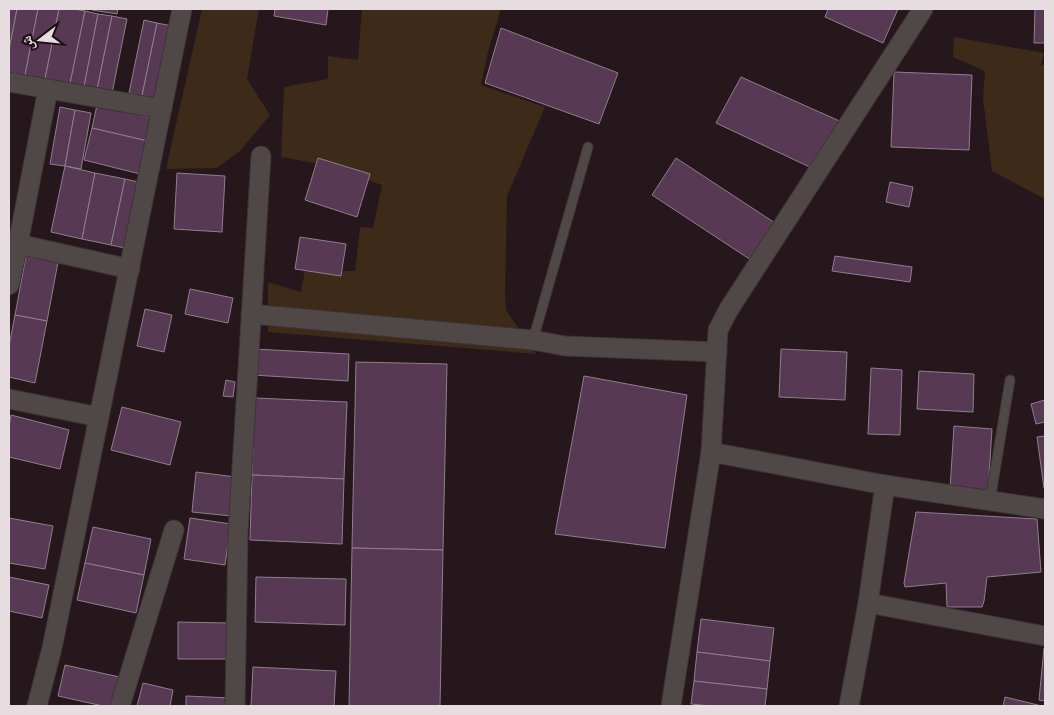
<svg xmlns="http://www.w3.org/2000/svg" width="1054" height="715" font-family="'Zilla Slab','Noto Naskh Arabic',serif">
<rect width="100%" height="100%" fill="#25171b"/>
<g fill="#3e2a18">
<path d="M202 9H259L247 79 270 115 240 151 217 168 166 169Z"/>
<path d="M362 9H501L488 52 481 85 545 107 507 196 505 294 506 310 536 354 268 332V282L301 292 305 270 355 271 360 227 373 228 382 185 320 164 281 157 284 87 328 79V56L358 60Z"/>
<path d="M954 37 1044 53 1041 65H1045V199L992 171 983 98 985 71 953 57Z"/>
</g>
<g fill="#573954" stroke="#8d7f8b">
<path d="M9 9H17L9 50Z"/>
<path d="M17 9H38L25 75 9 72V50Z"/>
<path d="M38 9H59L45 79 25 75Z"/>
<path d="M59 9H74L85 11 70 84 45 79Z"/>
<path d="M92 9H118L117 14 92 10Z"/>
<path d="M275 9H328L326 25 274 16Z"/>
<path d="M828 9H898L883 43 825 17Z"/>
<path d="M1035 9H1045V43H1034Z"/>
<path d="M85 11 98 14 84 87 70 84Z"/>
<path d="M98 14 112 16 97 90 84 87Z"/>
<path d="M112 16 127 19 112 93 97 90Z"/>
<path d="M144 20 157 23 142 96 129 93Z"/>
<path d="M157 23 172 26 157 99 142 96Z"/>
<path d="M501 28 618 73 599 124 485 83Z"/>
<path d="M894 72 972 75 969 150 891 147Z"/>
<path d="M741 77 844 123 816 170 716 123Z"/>
<path d="M97 105 157 119 152 142 92 128Z"/>
<path d="M60 107 75 110 65 166 50 164Z"/>
<path d="M75 110 91 113 81 169 65 166Z"/>
<path d="M92 128 152 142 144 175 84 160Z"/>
<path d="M318 158 370 174 357 217 305 200Z"/>
<path d="M676 158 775 223 751 260 652 195Z"/>
<path d="M65 166 95 173 82 239 51 232Z"/>
<path d="M95 173 125 179 111 245 82 239Z"/>
<path d="M177 173 225 176 222 232 174 229Z"/>
<path d="M125 179 143 183 129 249 111 245Z"/>
<path d="M890 182 913 187 909 207 886 202Z"/>
<path d="M300 237 346 244 341 276 295 269Z"/>
<path d="M26 256 58 262 47 321 15 315Z"/>
<path d="M835 256 912 267 910 282 832 271Z"/>
<path d="M190 289 233 298 228 323 185 314Z"/>
<path d="M145 309 172 315 164 352 137 346Z"/>
<path d="M15 315 47 321 35 383 9 377V346Z"/>
<path d="M254 349 349 354 348 381 253 375Z"/>
<path d="M781 349 847 352 845 400 779 397Z"/>
<path d="M356 362 447 364 443 550 352 548Z"/>
<path d="M871 368 902 370 900 435 868 434Z"/>
<path d="M919 371 974 374 973 412 917 409Z"/>
<path d="M584 376 687 395 665 548 555 534Z"/>
<path d="M226 380 235 382 233 397 223 396Z"/>
<path d="M255 398 347 402 344 479 252 475Z"/>
<path d="M1045 400V422L1036 424 1031 404Z"/>
<path d="M122 407 181 422 170 465 111 450Z"/>
<path d="M11 415 69 430 60 469 9 457V427Z"/>
<path d="M954 426 992 429 988 492 950 489Z"/>
<path d="M1045 436V488H1044L1037 437Z"/>
<path d="M196 472 236 477 232 516 192 512Z"/>
<path d="M252 475 344 479 342 544 250 540Z"/>
<path d="M916 512 1037 519 1041 572 987 577 984 601 982 607H947L946 583 905 587 904 583Z"/>
<path d="M9 518 53 526 45 569 9 563Z"/>
<path d="M190 518 231 524 225 565 184 559Z"/>
<path d="M93 527 151 539 144 575 85 563Z"/>
<path d="M352 548 443 550 440 706H349Z"/>
<path d="M85 563 144 575 136 613 77 600Z"/>
<path d="M9 577 49 585 42 618 9 611Z"/>
<path d="M256 577 346 579 345 625 255 622Z"/>
<path d="M701 619 774 628 770 661 697 652Z"/>
<path d="M178 622 228 623V659H178Z"/>
<path d="M1044 648H1045V701L1039 700Z"/>
<path d="M697 652 770 661 767 689 694 681Z"/>
<path d="M65 665 124 678 118 706H103L58 696Z"/>
<path d="M253 667 336 671 334 706H251Z"/>
<path d="M694 681 767 689 765 706H711L691 704Z"/>
<path d="M143 683 173 690 170 706H137Z"/>
<path d="M186 696 230 698V706H186Z"/>
<path d="M1005 697 1042 706H1003Z"/>
</g>
<g fill="none" stroke-linecap="round" stroke-linejoin="round">
<defs>
<g id="service">
<path d="M533 340 588 147"/>
<path d="M990 501 1010 380"/>
</g>
<g id="minor">
<path d="M9 82 162 109"/>
<path d="M9 242 130 269"/>
<path d="M9 285 18 244 48 89"/>
<path d="M251 314 533 340 565 346 717 352"/>
<path d="M9 399 99 417"/>
<path d="M711 452 885 485 1045 509"/>
<path d="M868 603 1045 636"/>
<path d="M37 706 52 648 182 9"/>
<path d="M120 706 174 530"/>
<path d="M235 706 238 533 261 156"/>
<path d="M671 706 711 452 718 330 729 309 923 9"/>
<path d="M849 706 868 603 885 485"/>
</g>
</defs>
<use href="#service" stroke="#403337" stroke-width="11"/>
<use href="#minor" stroke="#403337" stroke-width="21"/>
<use href="#service" stroke="#504847" stroke-width="9"/>
<use href="#minor" stroke="#504847" stroke-width="19"/>
</g>
<rect width="1054" height="715" fill="none" stroke="#e7dde0" stroke-width="20"/>
<g transform="translate(40 40) rotate(254)" stroke="#1c0e12" stroke-width="4" paint-order="stroke">
<path d="M0-4L9 19L0 12L-9 19Z" fill="#e7dde0"/>
<text y="-8" font-size="14" font-weight="bold" text-anchor="middle" fill="#e7dde0">ش</text>
</g>
</svg>
